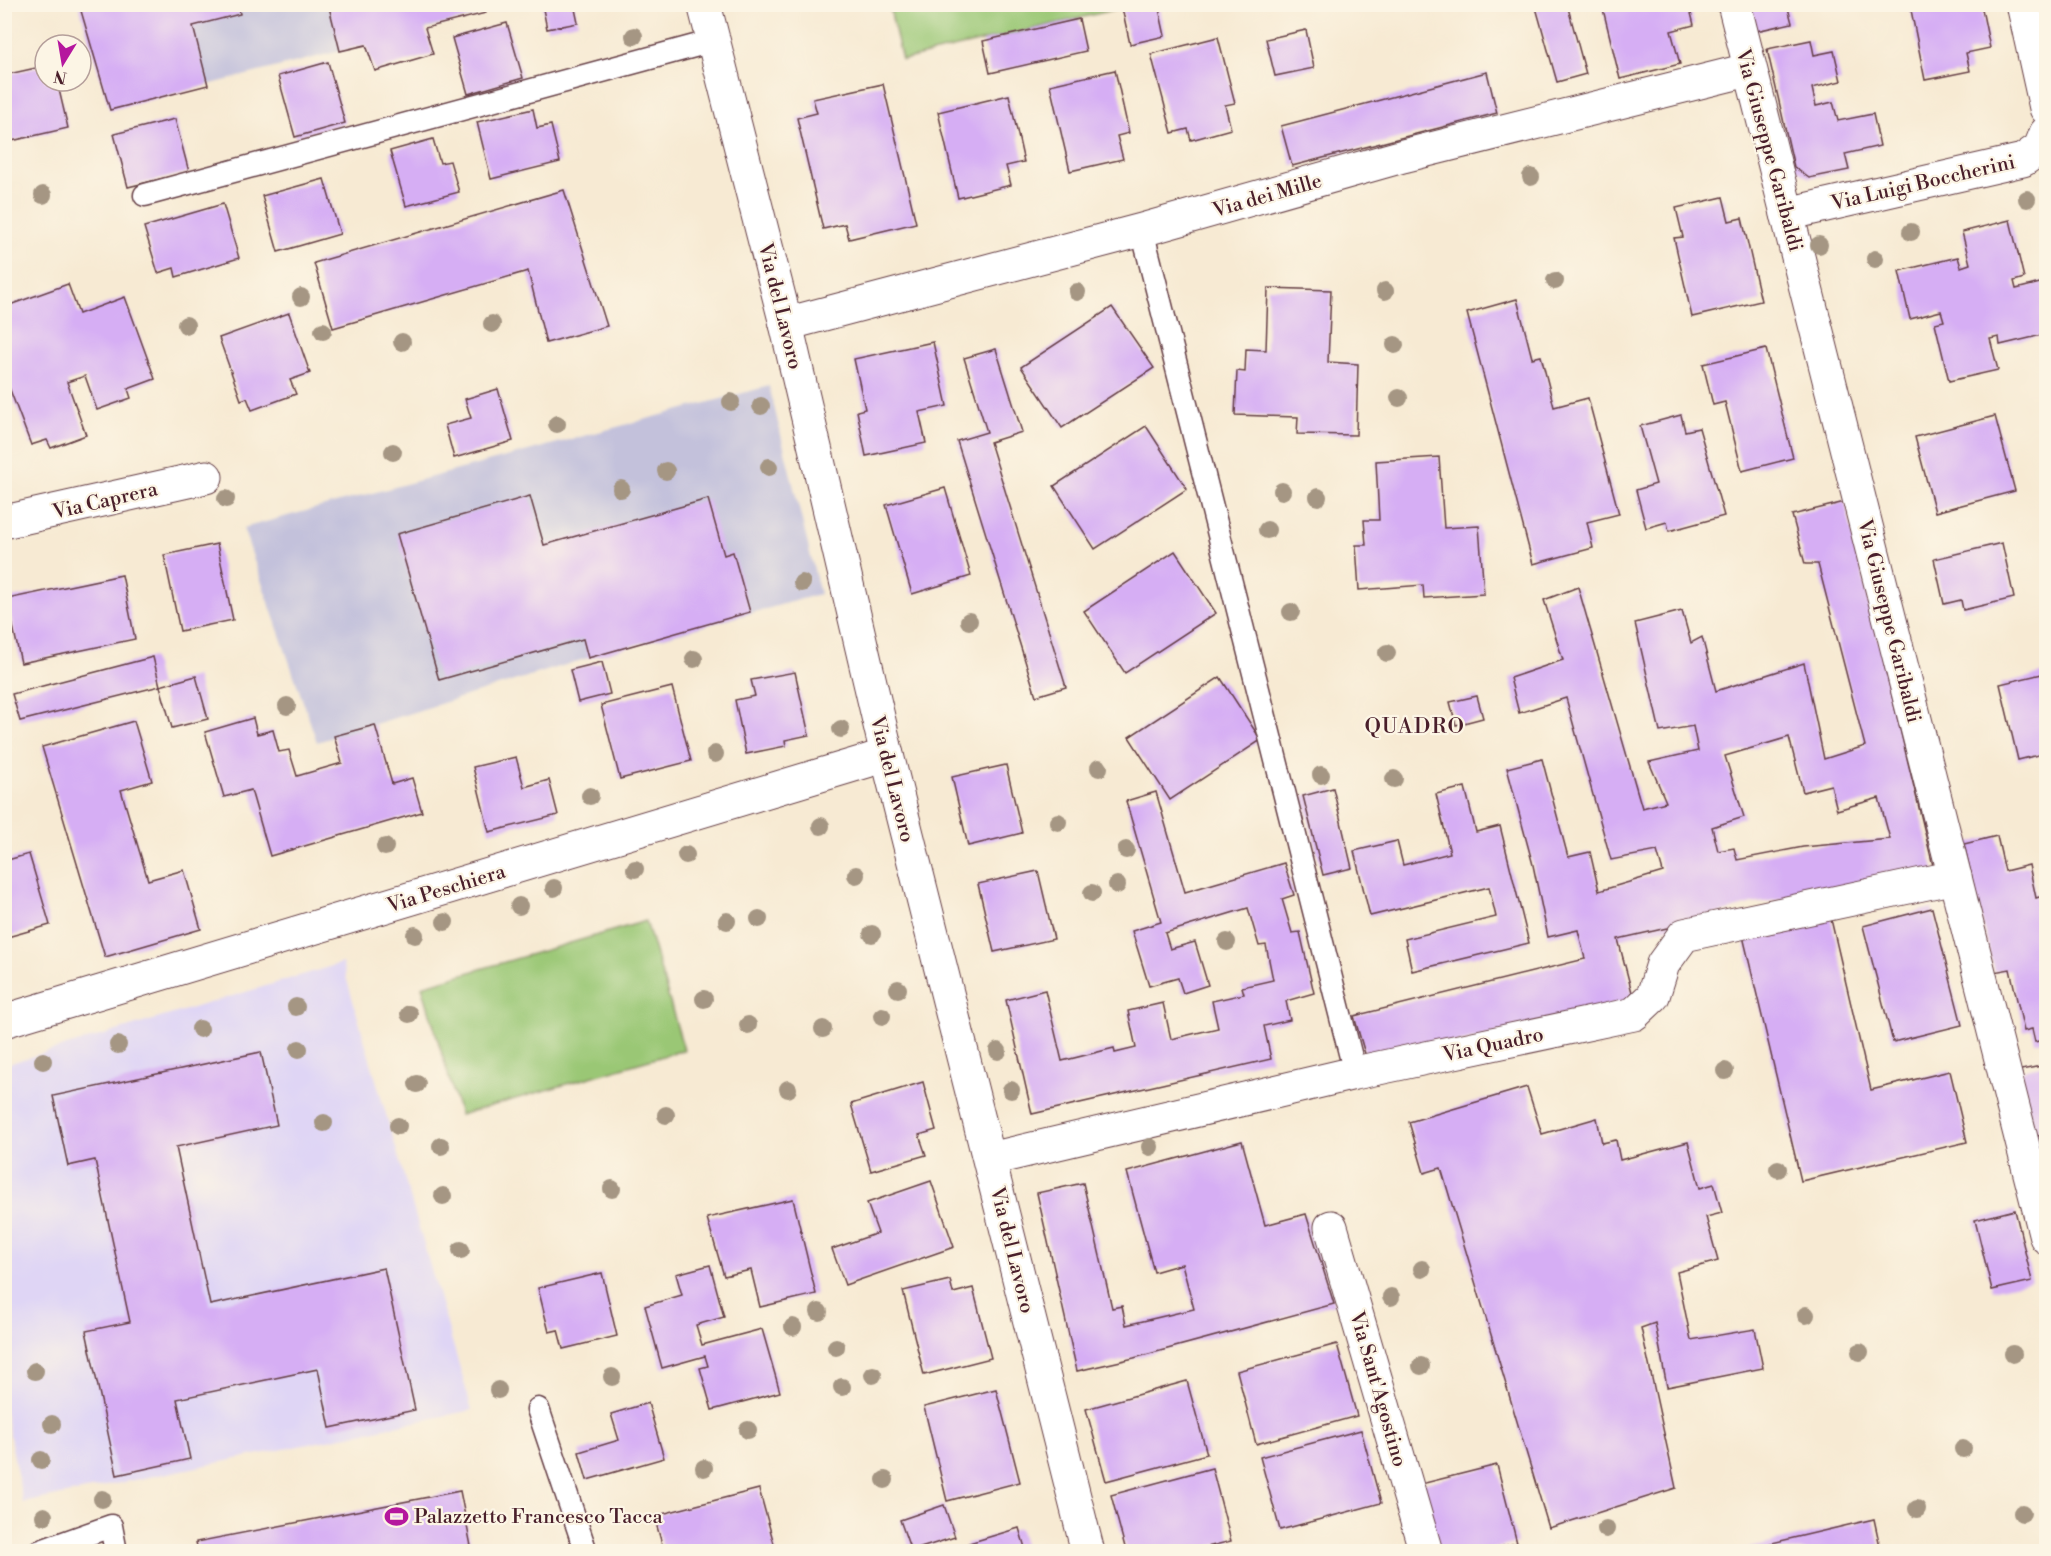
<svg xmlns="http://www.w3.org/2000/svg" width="2051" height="1556" font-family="'Libre Bodoni',serif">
<rect width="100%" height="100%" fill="#fcf5e5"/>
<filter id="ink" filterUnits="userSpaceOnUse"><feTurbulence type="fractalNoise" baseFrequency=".0167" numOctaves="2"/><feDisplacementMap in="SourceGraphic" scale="12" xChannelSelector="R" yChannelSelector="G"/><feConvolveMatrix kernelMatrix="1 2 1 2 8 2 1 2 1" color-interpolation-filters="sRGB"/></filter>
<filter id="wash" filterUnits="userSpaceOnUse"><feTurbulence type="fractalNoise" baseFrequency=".008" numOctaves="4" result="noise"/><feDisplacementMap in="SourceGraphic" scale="24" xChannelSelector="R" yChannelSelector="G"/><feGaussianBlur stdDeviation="1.35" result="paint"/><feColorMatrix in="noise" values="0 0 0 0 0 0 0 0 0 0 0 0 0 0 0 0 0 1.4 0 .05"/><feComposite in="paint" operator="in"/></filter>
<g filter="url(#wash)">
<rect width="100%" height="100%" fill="#f7ead3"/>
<path fill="#dfd5f5" d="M342 963 472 1410 23 1503 4 1406V1065Z"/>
<g fill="#c3c1db">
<path d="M79 5H519L110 110Z"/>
<path d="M769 386 820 594 588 658 317 742 243 528Z"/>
</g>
<g fill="#9ac775" stroke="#727350" stroke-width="1.5">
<path d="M1122 4V8L902 60 889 5Z"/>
<path d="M646 921 684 1050 460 1115 422 986Z"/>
</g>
<g id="blocks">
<g fill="#d6aef4" fill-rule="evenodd">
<path d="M79 4H238L240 14 193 26 208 85 110 110Z"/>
<path d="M338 4H484L486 13 425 28 433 54 375 71 366 45 340 51 329 7Z"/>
<path d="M542 4H574L578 23 547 29Z"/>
<path d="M1141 4H1158L1165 36 1130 44 1122 8Z"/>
<path d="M1535 4H1567L1586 74 1557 82Z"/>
<path d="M1750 4H1787L1792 23 1756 31Z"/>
<path d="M1981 4 1990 48 1966 53 1970 71 1925 80 1910 5Z"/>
<path d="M1602 5H1689L1694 25 1671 31 1680 64 1620 79Z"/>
<path d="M1079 19 1086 51 990 73 983 41Z"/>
<path d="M507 23 523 78 468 94 452 38Z"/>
<path d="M1306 30 1314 68 1275 76 1266 39Z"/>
<path d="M1218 37 1235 103 1225 105 1231 129 1191 140 1188 129 1172 133 1151 54Z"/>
<path d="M1811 40 1814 55 1834 51 1841 81 1812 88 1816 106 1833 102 1838 121 1873 114 1880 146 1845 154 1849 170 1809 178 1794 167 1767 49Z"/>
<path d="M328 62 345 123 295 137 278 76Z"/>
<path d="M45 66V81H57L68 128 7 142 4 130V75Z"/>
<path d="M1115 70 1129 133 1117 136 1123 159 1070 171 1050 85Z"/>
<path d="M1487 72 1497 113 1292 166 1281 126Z"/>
<path d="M883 84 916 223 849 239 845 224 823 229 797 118 817 113 813 99Z"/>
<path d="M1009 95 1024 162 1006 166 1011 185 958 198 938 112Z"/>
<path d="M533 109 537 128 551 125 560 162 491 179 477 122Z"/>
<path d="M175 119 189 172 128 187 114 134Z"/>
<path d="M433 139 440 163 450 161 459 192 406 206 390 151Z"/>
<path d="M324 179 340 234 278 252 262 196Z"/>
<path d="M564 190 607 326 546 343 528 271 333 328 314 263Z"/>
<path d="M1723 197 1729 221 1742 218 1761 301 1692 317 1674 238 1683 237 1676 208Z"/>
<path d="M223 204 239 258 176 277 174 268 158 273 144 227Z"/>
<path d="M2010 220 2024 278 2014 281 2016 289 2044 282 2046 334 2000 345 1999 337 1990 339 1998 370 1949 381 1935 323 1944 321 1941 311 1910 319 1899 271 1958 257 1961 267 1970 264 1962 232Z"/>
<path d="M68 284 79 314 125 297 155 379 128 389 131 398 97 410 85 376 67 382 86 435 51 448 47 440 31 445 4 374V307Z"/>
<path d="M1268 288 1331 290 1328 362 1358 364 1356 435 1297 434 1298 417 1235 415 1237 371 1245 372 1246 349 1266 350Z"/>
<path d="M1517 299 1532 358 1541 356 1554 407 1588 398 1619 514 1587 522 1593 548 1533 564 1467 313Z"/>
<path d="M1112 307 1154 368 1062 428 1021 367Z"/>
<path d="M289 313 310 373 290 380 296 394 252 410 247 398 241 400 219 338Z"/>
<path d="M933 342 947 406 919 412 926 443 866 456 857 411 865 409 854 359Z"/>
<path d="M996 349 1022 432 990 442 1066 687 1036 696 957 441 987 432 964 358Z"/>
<path d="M1766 349 1793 458 1742 471 1725 402 1713 405 1703 364Z"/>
<path d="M498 389 513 441 454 458 445 425 471 418 465 399Z"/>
<path d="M1681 415 1685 431 1699 428 1724 516 1669 531 1667 522 1646 528 1636 490 1656 484 1640 426Z"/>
<path d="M1995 416 2015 491 1935 512 1915 437Z"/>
<path d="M1146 426 1187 489 1095 549 1054 486Z"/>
<path d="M1439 457 1444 528 1479 526 1484 594 1424 598 1423 585 1359 590 1356 545H1366L1364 520H1379L1376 461Z"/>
<path d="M945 488 971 576 912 594 886 505Z"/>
<path d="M530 496 544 545 708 499 724 555 733 552 750 612 588 658 583 639 439 680 397 534Z"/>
<path d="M1845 502 1935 874 1752 904 1667 928 1618 939 1634 1000 1368 1064 1354 1016 1585 959 1578 930 1548 937 1533 865 1507 768 1542 759 1568 857 1590 852 1599 891 1663 872 1657 851 1611 860 1566 698 1519 713 1510 678 1563 660 1544 600 1578 587 1642 808 1666 802 1649 762 1698 751 1693 726 1660 732 1635 623 1682 611 1691 643 1702 637 1716 691 1804 663 1824 759 1865 746 1818 564H1805L1792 515ZM1789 737 1803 792 1831 785 1837 810 1879 798 1890 839 1803 847 1737 860 1734 848 1718 851 1712 827 1744 817 1725 756Z"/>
<path d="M2002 543 2014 598 1963 610 1961 600 1944 604 1934 559Z"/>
<path d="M217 544 233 620 180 631 164 555Z"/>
<path d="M1175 551 1216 613 1125 673 1084 611Z"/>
<path d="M122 575 135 639 21 663 7 599Z"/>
<path d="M153 657 160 686 20 721 12 694Z"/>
<path d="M602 662 610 694 578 702 570 670Z"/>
<path d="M795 672 809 735 785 740 786 746 746 754 735 700 755 696 751 680Z"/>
<path d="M2046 673V753L2018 760 2000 684Z"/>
<path d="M196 676 208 719 172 728 160 686Z"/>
<path d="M1220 677 1261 740 1170 800 1129 737Z"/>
<path d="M672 687 691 761 620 779 601 705Z"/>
<path d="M1477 696 1483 718 1456 725 1450 702Z"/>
<path d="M253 718 257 734 273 730 279 752 289 750 297 776 342 763 334 736 375 725 392 784 412 778 422 812 270 856 251 790 224 797 205 732Z"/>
<path d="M134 721 152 781 121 790 148 880 184 870 201 929 105 957 42 747Z"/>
<path d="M516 757 524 787 549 780 558 815 489 832 473 767Z"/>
<path d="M1006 765 1022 833 968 846 952 777Z"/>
<path d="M1465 787 1476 832 1500 826 1529 943 1412 971 1405 939 1496 917 1489 887 1370 916 1354 851 1397 841 1403 865 1450 853 1436 794Z"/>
<path d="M1333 788 1352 868 1323 875 1303 796Z"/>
<path d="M1156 792 1185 892 1284 863 1294 895 1282 899 1292 933 1300 932 1314 993 1286 1001 1290 1020 1264 1026 1271 1059 1032 1114 1006 1000 1045 990 1062 1061 1114 1048 1115 1053 1136 1048 1128 1011 1163 1003 1171 1039 1218 1028 1212 1001 1244 994 1242 987 1273 980 1266 945 1259 946 1248 908 1165 933 1170 949 1195 942 1208 985 1183 993 1178 978 1149 986 1132 931 1161 922 1126 801Z"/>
<path d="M1997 836 2005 871 2029 865 2036 898 2046 895V1039L2035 1042 2032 1029 2024 1031 2010 969 1994 972 1964 844Z"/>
<path d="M29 854 50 925 4 938V861Z"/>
<path d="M1038 871 1054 939 994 952 978 884Z"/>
<path d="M1932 908 1962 1025 1893 1042 1863 926Z"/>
<path d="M1830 915 1871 1090 1950 1071 1967 1142 1801 1181 1743 936Z"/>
<path d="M261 1052 277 1125 176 1147 210 1305 384 1268 415 1410 330 1428 318 1369 177 1399 190 1459 117 1475 86 1331 130 1322 95 1160 68 1166 53 1096Z"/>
<path d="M2046 1065V1134L2034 1137 2021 1070Z"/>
<path d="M923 1082 936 1130 919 1135 926 1155 871 1171 851 1104Z"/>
<path d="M1527 1087 1542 1134 1597 1118 1602 1143 1616 1140 1620 1160 1688 1142 1700 1188 1714 1184 1722 1213 1706 1217 1718 1261 1677 1272 1691 1340 1755 1329 1763 1368 1667 1387 1655 1323 1641 1328 1676 1488 1549 1528 1441 1168 1424 1173 1409 1122Z"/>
<path d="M1242 1141 1265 1225 1306 1214 1334 1304 1134 1358 1077 1371 1037 1193 1083 1183 1112 1308 1122 1306 1126 1325 1194 1309 1182 1264 1154 1272 1127 1172Z"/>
<path d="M931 1181 954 1247 845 1285 832 1249 878 1233 867 1203Z"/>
<path d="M793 1199 816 1294 760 1307 751 1270 724 1276 707 1218Z"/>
<path d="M2015 1210 2032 1281 1992 1290 1975 1220Z"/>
<path d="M710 1265 724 1317 696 1325 702 1345 762 1329 780 1392 712 1410 700 1368 708 1366 705 1356 662 1368 645 1306 682 1295 676 1274Z"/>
<path d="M602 1273 617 1336 563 1349 558 1330 549 1332 538 1288Z"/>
<path d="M950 1280 953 1293 973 1288 991 1358 924 1375 903 1291Z"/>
<path d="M1337 1344 1357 1416 1256 1444 1237 1371Z"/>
<path d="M1187 1381 1207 1454 1106 1481 1086 1409Z"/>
<path d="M996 1389 1020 1482 947 1501 924 1407Z"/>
<path d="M648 1403 664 1458 587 1480 579 1452 619 1440 611 1414Z"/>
<path d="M1361 1430 1381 1503 1280 1530 1260 1457Z"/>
<path d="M1497 1465 1517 1543 1485 1551H1439L1421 1484Z"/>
<path d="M1212 1468 1231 1541 1191 1551H1126L1111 1495Z"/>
<path d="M759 1489 776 1551H664L654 1516Z"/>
<path d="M460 1491 472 1551H198L196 1542Z"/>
<path d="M944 1505 955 1537 911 1551 900 1520Z"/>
<path d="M1874 1519 1881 1551H1738Z"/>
<path d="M1019 1528 1026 1551H969L966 1544Z"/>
</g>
</g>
</g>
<g filter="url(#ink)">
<use href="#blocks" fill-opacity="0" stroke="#643d44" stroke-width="1.5"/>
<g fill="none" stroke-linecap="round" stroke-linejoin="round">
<defs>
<g id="service">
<path d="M145 195 713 41"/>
<path d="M1142 230 1355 1073"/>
<path d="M538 1409 586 1552"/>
<path d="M38 1552 111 1526 116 1552"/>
</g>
<g id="minor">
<path d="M704 4 786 324 887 755 1088 1552"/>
<path d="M2023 4 2046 108"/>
<path d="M1787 214 2023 160 2040 148 2046 133"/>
<path d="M786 324 1142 230 1403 156 1748 70"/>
<path d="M4 522 206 477"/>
<path d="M4 1021 887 755"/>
<path d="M990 1159 1355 1073 1634 1014 1653 996 1663 964 1684 935 1955 877"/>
<path d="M1331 1227 1426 1552"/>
</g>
<path id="tertiary" d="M1734 4 2046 1237"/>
</defs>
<use href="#service" stroke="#643d44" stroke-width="25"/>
<use href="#minor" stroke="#643d44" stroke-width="35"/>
<use href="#tertiary" stroke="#643d44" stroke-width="35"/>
<use href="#service" stroke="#fff" stroke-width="22"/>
<use href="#minor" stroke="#fff" stroke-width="33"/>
<use href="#tertiary" stroke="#fff" stroke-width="33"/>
</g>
<g fill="#a59683">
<circle cx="634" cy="36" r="9"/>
<circle cx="1531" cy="177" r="9"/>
<circle cx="43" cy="195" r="9"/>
<circle cx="2027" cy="199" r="9"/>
<circle cx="1911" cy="232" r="9"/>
<circle cx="1819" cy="245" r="9"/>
<circle cx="1875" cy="259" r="9"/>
<circle cx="1555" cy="281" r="9"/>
<circle cx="1385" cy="291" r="9"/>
<circle cx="1077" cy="292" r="9"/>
<circle cx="301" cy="297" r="9"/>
<circle cx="492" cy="324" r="9"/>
<circle cx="186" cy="325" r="9"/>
<circle cx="323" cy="331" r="9"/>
<circle cx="402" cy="342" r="9"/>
<circle cx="1395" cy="345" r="9"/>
<circle cx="1399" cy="398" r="9"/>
<circle cx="731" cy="402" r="9"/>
<circle cx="761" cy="406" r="9"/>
<circle cx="557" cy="424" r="9"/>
<circle cx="393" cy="452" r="9"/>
<circle cx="769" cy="467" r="9"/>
<circle cx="666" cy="471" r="9"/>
<circle cx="621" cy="489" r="9"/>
<circle cx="1282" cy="491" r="9"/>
<circle cx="1318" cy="497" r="9"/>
<circle cx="226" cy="499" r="9"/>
<circle cx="1267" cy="530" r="9"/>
<circle cx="802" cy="583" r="9"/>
<circle cx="1291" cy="612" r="9"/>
<circle cx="969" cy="621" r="9"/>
<circle cx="1387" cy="653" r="9"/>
<circle cx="694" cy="659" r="9"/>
<circle cx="287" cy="706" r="9"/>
<circle cx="841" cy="729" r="9"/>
<circle cx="715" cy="754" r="9"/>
<circle cx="1099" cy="768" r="9"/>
<circle cx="1321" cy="775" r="9"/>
<circle cx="1394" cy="779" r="9"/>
<circle cx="590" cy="796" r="9"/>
<circle cx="1058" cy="822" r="9"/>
<circle cx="821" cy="826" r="9"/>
<circle cx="385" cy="847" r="9"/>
<circle cx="1126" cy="850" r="9"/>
<circle cx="686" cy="855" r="9"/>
<circle cx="635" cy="869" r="9"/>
<circle cx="856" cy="875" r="9"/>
<circle cx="1117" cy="885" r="9"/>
<circle cx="554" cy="888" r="9"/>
<circle cx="1092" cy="893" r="9"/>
<circle cx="519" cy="906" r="9"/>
<circle cx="759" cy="919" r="9"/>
<circle cx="727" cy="921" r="9"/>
<circle cx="445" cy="922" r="9"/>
<circle cx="872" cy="934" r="9"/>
<circle cx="415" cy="935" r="9"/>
<circle cx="1227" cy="942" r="9"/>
<circle cx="898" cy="989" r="9"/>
<circle cx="704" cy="999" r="9"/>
<circle cx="296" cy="1007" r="9"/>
<circle cx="409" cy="1014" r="9"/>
<circle cx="882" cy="1016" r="9"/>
<circle cx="748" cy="1025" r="9"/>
<circle cx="200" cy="1029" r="9"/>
<circle cx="823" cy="1029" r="9"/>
<circle cx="118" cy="1045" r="9"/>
<circle cx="299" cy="1049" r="9"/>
<circle cx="998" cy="1051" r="9"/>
<circle cx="43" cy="1061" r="9"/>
<circle cx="1725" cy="1071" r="9"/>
<circle cx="417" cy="1084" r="9"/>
<circle cx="788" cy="1089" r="9"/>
<circle cx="1011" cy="1090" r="9"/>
<circle cx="666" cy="1115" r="9"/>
<circle cx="324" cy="1123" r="9"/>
<circle cx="398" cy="1126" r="9"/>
<circle cx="441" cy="1146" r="9"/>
<circle cx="1150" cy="1147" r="9"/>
<circle cx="1778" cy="1169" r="9"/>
<circle cx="612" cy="1189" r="9"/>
<circle cx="443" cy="1196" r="9"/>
<circle cx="461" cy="1250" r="9"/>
<circle cx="1422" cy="1269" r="9"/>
<circle cx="1391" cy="1297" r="9"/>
<circle cx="819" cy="1312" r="9"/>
<circle cx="1806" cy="1315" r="9"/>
<circle cx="793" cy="1327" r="9"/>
<circle cx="836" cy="1347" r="9"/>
<circle cx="1860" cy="1352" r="9"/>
<circle cx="2013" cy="1354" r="9"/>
<circle cx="1421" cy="1366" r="9"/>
<circle cx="35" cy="1371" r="9"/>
<circle cx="873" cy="1375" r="9"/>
<circle cx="612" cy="1377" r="9"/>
<circle cx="842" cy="1387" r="9"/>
<circle cx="498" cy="1390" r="9"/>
<circle cx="52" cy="1424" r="9"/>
<circle cx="748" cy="1430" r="9"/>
<circle cx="1963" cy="1449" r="9"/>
<circle cx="41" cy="1460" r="9"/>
<circle cx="704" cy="1468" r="9"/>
<circle cx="885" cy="1480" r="9"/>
<circle cx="102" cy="1499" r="9"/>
<circle cx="1917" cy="1509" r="9"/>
<circle cx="2022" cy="1513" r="9"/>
<circle cx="44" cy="1516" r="9"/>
<circle cx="1606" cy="1529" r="9"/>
</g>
</g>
<defs>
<symbol id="stadium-bare" viewBox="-9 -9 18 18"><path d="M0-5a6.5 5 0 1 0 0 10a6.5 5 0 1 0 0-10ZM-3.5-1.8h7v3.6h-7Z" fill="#b5179e" stroke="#fcf5e5" stroke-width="2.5" paint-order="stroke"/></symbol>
</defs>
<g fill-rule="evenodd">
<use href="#stadium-bare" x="380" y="1500" width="33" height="33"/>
</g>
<g text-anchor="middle" stroke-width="4.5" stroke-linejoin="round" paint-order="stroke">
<g font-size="20" fill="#4a1f2b" stroke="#fcf5e5">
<text transform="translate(1770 150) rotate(75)" y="7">Via Giuseppe Garibaldi</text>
<text transform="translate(1923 182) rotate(-13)" y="7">Via Luigi Boccherini</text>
<text transform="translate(1267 195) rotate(-16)" y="7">Via dei Mille</text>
<text transform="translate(781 306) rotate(76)" y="7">Via del Lavoro</text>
<text transform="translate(105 500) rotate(-13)" y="7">Via Caprera</text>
<text transform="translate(1890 621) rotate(76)" y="7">Via Giuseppe Garibaldi</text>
<text transform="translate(893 779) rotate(76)" y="7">Via del Lavoro</text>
<text transform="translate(446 888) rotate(-17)" y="7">Via Peschiera</text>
<text transform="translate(1493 1044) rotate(-12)" y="7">Via Quadro</text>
<text transform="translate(1013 1250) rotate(76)" y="7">Via del Lavoro</text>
<text transform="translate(1379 1389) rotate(74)" y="7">Via Sant'Agostino</text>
</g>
<g font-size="20" fill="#4a1f2b" stroke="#fcf5e5" text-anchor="start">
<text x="414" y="1523">Palazzetto Francesco Tacca</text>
</g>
<g font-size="21" letter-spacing="1.5" fill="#4a1f2b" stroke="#fcf5e5">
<text x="1415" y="733">QUADRO</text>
</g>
</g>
<rect width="2051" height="1556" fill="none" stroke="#fcf5e5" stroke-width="24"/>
<g transform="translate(63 63) rotate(191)"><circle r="28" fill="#fcf5e5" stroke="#b59f9b" stroke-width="1.5"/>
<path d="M0-4.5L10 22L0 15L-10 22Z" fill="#b5179e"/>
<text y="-9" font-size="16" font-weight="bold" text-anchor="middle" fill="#4a1f2b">N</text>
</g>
</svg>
